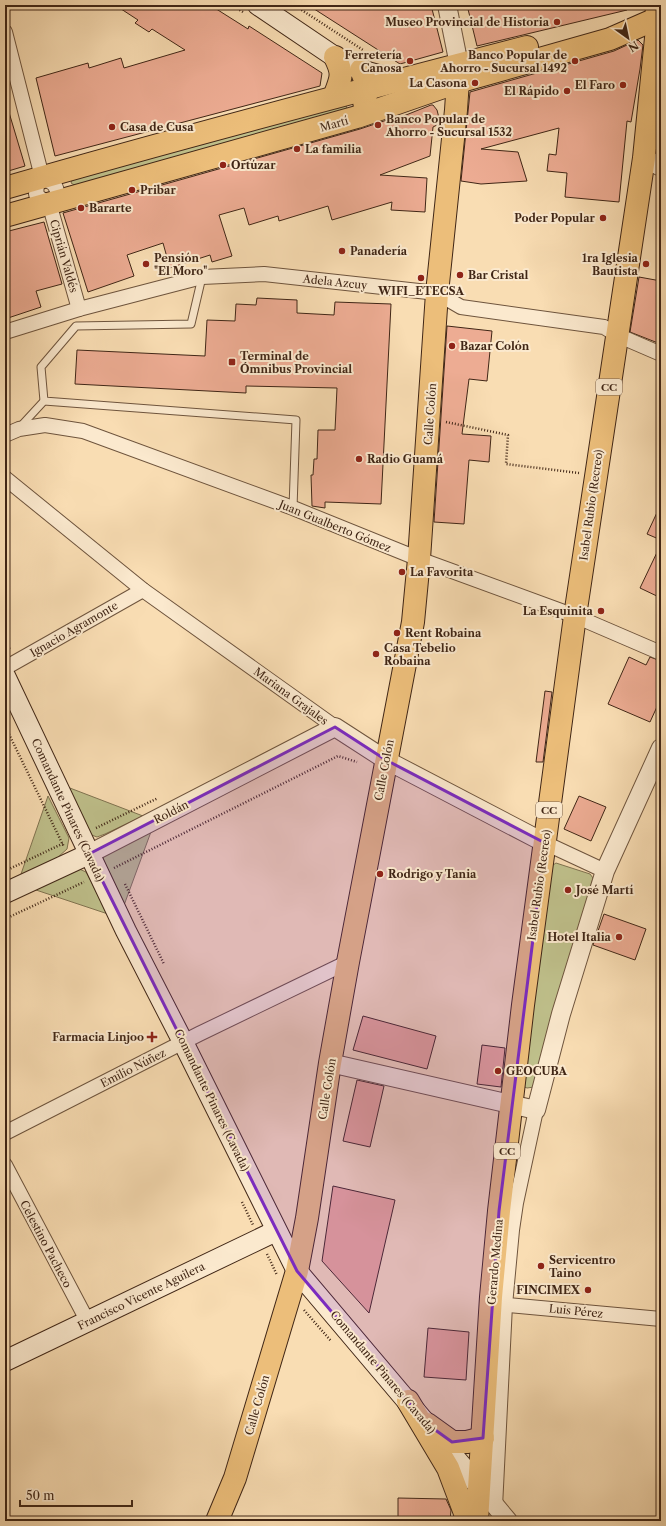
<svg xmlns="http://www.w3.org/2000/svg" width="666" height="1526" font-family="'Libre Caslon Text',serif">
<rect width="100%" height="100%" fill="#f9ddb3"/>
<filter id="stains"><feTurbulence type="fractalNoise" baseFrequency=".005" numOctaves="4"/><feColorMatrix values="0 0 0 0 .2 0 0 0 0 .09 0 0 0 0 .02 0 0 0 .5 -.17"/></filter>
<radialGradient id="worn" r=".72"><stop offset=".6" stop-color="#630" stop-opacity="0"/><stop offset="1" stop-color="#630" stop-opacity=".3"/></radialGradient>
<g fill="#bfc08b" stroke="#807350">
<path d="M346 105 347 109 78 187 71 183 73 178Z"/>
<path d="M62 785 143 816 105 834 97 837 89 834Z"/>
<path d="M48 796 69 838 67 849 57 858 20 877Z"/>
<path d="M152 829 123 908 102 866 103 855Z"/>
<path d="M556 863 590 874 593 878 534 1087 527 1088 522 1086 550 867Z"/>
<path d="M77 868 86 872 108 914 33 889Z"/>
</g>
<g fill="#edac93" stroke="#402616">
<path d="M115 5H210L248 29 249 26 322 73 320 86 55 156 36 78 88 63 89 68 121 58 124 68 185 50 152 29 149 32 135 23 138 20Z"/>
<path d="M308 5H431L443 52 400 64Z"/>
<path d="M467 5H626L627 10 477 46Z"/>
<path d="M638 40 643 45 640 69 631 122 627 121 619 202 565 197 567 173 547 171 549 154 556 155 559 128 481 149 518 152 527 181 481 184 461 181 470 92 614 51Z"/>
<path d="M431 105H433L437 110 439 118V124L433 127 430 156 380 175 427 178 425 212 391 210 392 202 332 220 328 206 279 221 278 216 249 225 244 208 219 215 232 256 212 262 210 255 170 268 163 243 127 255 134 276 88 292 63 213 360 129 396 117V119Z"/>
<path d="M8 109 25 166 5 172V110Z"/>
<path d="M44 222 62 284 36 291 41 307 5 319V232Z"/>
<path d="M639 277 661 281V321L658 343 630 332Z"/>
<path d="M257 298 297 300V313L334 315 335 302 391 304 381 504 325 502V508L312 506 311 475H313L314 459H317L318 430H335L337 388 246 386V393L75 384 77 350 205 356 207 320 235 321 236 304 256 305Z"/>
<path d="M447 326 492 331 487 381 469 379 462 434 491 436 489 462 469 460 464 524 434 522Z"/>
<path d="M661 504V540L647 534Z"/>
<path d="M661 544V598L640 588Z"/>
<path d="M629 657 646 665 650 657 661 661V698L650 722 608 704Z"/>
<path d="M545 691 552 692 543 762H536Z"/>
<path d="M579 796 606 807 591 841 564 829Z"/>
<path d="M604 914 646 929 635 960 593 945Z"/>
<path d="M363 1016 436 1036 427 1069 353 1050Z"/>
<path d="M482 1045 505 1048 501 1087 477 1084Z"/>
<path d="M357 1080 384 1086 370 1147 343 1141Z"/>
<path d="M333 1186 395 1200 369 1313 322 1261Z"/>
<path d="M428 1328 469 1332 466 1380 424 1377Z"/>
<path d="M398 1498 446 1499 451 1510 450 1521H398Z"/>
</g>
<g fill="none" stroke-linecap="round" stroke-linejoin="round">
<defs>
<g id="service">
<path d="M202 277 191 324 76 326 41 367 44 401 296 420 293 508"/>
<path d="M20 427 44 401"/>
</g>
<g id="minor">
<path d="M5 32 42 177 37 185 36 194 40 198 49 203 79 309"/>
<path d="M42 177C51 182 58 184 57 196L49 203"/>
<path d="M5 332 79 309 202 277 264 274 437 293 461 307 604 327 617 335 661 354"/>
<path d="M5 435 19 429 45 425 83 431 293 508 419 559 575 616 661 653"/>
<path d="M5 478 143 590 335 727"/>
<path d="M5 668 143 590"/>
<path d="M545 843 605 871"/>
<path d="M5 1133 199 1034 348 962"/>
<path d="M5 1165 88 1322"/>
<path d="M498 1304 661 1319"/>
<path d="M495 1507 505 1305 512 1230 516 1203 536 1110"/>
</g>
<g id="tertiary">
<path d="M447 5 459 65"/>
<path d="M644 158 661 167"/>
<path d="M89 854 335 727 386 760 545 843"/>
<path d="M330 1063 536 1110 561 1014 605 871 661 748"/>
<path d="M478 1485 508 1521"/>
</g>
<g id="secondary">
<path d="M258 5 335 57 361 70 382 76 404 79"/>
<path d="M5 676 126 931 183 1042 297 1271 478 1485"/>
<path d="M5 893 89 854"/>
<path d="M5 1361 276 1231"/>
</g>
<g id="primary">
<path d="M361 70C366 81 369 90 364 102"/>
<path d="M334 97C341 78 344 75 335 57"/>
<path d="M5 188C178 138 353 92 527 47"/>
<path d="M5 216 357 117 458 82 610 39 658 18"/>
<path d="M408 1401 448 1468 468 1521"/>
<path d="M427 1424 452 1442H467L483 1438"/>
<path d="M217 1521 235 1478 297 1271 307 1218 330 1063 348 962 413 622 419 559 437 293 456 110 459 65"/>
<path d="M477 1521 491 1297 499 1211 523 1005 575 616 644 158 658 18 656 5"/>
</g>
</defs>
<use href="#service" stroke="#6e543d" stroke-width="9"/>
<use href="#minor" stroke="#6e543d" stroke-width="16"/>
<use href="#tertiary" stroke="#6e543d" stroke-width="20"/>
<use href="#secondary" stroke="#402616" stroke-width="22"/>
<use href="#primary" stroke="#402616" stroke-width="24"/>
<g stroke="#402616" stroke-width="2.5" stroke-dasharray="1 2" stroke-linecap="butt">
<path d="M232 5 243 12"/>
<path d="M294 5 363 50"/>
<path d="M446 422 508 435 506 464 579 473"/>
<path d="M5 640 10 650"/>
<path d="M5 726 64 847"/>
<path d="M96 828 158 798"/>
<path d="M114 868 338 756 357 762"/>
<path d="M5 871 64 843"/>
<path d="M125 884 164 964"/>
<path d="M5 919 84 882"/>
<path d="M242 1202 253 1225"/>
<path d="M267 1254 277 1275"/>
<path d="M304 1310 331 1341"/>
</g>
<use href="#service" stroke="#fbe9ce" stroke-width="7"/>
<use href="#minor" stroke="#fbe9ce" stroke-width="14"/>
<use href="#tertiary" stroke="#fbe9ce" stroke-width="18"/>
<use href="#secondary" stroke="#fbe9ce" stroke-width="20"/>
<use href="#primary" stroke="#ecbe7a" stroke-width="22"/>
</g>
<path fill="#7b2cbf" fill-opacity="0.2" stroke="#7b2cbf" stroke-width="3" stroke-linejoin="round" d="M335 727 386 760 545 843 499 1211 483 1438 452 1442 427 1424 297 1271 89 854Z"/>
<g fill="#8f2418" stroke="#fbe9ce" stroke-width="1.5">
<circle cx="557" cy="22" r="4"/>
<circle cx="410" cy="61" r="4"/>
<circle cx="575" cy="61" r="4"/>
<circle cx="475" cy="83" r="4"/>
<circle cx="623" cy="85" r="4"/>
<circle cx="567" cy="91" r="4"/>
<circle cx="378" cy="125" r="4"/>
<circle cx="112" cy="127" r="4"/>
<circle cx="297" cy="149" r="4"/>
<circle cx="223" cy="165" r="4"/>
<circle cx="132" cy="190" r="4"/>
<circle cx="81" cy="208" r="4"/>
<circle cx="603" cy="218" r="4"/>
<circle cx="342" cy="251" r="4"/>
<circle cx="146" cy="264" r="4"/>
<circle cx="646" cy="264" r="4"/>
<circle cx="460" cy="275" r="4"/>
<circle cx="421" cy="278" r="4"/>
<circle cx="452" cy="346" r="4"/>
<rect x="228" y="358" width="8" height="8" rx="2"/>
<circle cx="359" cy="459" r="4"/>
<circle cx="402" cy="572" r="4"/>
<circle cx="601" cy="611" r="4"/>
<circle cx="397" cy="633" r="4"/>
<circle cx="376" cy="654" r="4"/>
<circle cx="380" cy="874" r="4"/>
<circle cx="568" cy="890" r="4"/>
<circle cx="619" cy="937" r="4"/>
<path d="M150 1031h4v4h4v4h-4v4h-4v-4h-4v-4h4z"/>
<circle cx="498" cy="1071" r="4"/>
<circle cx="541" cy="1266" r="4"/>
<circle cx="588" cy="1290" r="4"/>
</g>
<g text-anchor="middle" stroke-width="4" stroke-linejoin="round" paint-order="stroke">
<g fill="#fbe9ce" stroke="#78604d" stroke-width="1">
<rect x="596" y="379" width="26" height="16" rx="3"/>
<rect x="536" y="802" width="26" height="16" rx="3"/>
<rect x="494" y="1143" width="26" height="16" rx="3"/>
</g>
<g font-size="10" font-weight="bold" fill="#402616">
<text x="609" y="391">CC</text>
<text x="549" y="814">CC</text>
<text x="507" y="1155">CC</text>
</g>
<g font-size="11" font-weight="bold" fill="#402616" stroke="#fbe9ce" text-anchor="start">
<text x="549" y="26" text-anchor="end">Museo Provincial de Historia</text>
<text x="402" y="59" text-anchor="end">Ferretería<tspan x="402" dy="13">Canosa</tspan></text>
<text x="567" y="59" text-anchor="end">Banco Popular de<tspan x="567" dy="13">Ahorro - Sucursal 1492</tspan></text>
<text x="467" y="87" text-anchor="end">La Casona</text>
<text x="615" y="89" text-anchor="end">El Faro</text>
<text x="559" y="95" text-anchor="end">El Rápido</text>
<text x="386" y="123">Banco Popular de<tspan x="386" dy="13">Ahorro - Sucursal 1532</tspan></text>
<text x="120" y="131">Casa de Cusa</text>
<text x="305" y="153">La familia</text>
<text x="231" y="169">Ortúzar</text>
<text x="140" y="194">Pribar</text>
<text x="89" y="212">Bararte</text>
<text x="595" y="222" text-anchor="end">Poder Popular</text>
<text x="350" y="255">Panadería</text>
<text x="154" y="262">Pensión<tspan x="154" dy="13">"El Moro"</tspan></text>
<text x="638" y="262" text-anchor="end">1ra Iglesia<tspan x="638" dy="13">Bautista</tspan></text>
<text x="468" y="279">Bar Cristal</text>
<text x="421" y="295" text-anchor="middle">WIFI_ETECSA</text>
<text x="460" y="350">Bazar Colón</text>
<text x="240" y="360">Terminal de<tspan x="240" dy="13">Ómnibus Provincial</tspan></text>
<text x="367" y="463">Radio Guamá</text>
<text x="410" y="576">La Favorita</text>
<text x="593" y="615" text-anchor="end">La Esquinita</text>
<text x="405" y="637">Rent Robaina</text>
<text x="384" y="652">Casa Tebelio<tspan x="384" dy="13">Robaina</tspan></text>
<text x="388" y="878">Rodrigo y Tania</text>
<text x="576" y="894">José Martí</text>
<text x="611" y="941" text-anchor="end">Hotel Italia</text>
<text x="144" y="1041" text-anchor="end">Farmacia Linjoo</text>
<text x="506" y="1075">GEOCUBA</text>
<text x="549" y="1264">Servicentro<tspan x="549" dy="13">Taino</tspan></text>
<text x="580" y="1294" text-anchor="end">FINCIMEX</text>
</g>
<g font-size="11" fill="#402616" stroke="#fbe9ce">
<text transform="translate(334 124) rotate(-16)" y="4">Martí</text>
<text transform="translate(64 256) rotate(74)" y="4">Ciprián Valdés</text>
<text transform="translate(335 282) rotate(6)" y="4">Adela Azcuy</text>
<text transform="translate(430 414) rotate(-86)" y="4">Calle Colón</text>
<text transform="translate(591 505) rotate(-82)" y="4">Isabel Rubio (Recreo)</text>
<text transform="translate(335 526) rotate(22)" y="4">Juan Gualberto Gómez</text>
<text transform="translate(74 629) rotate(-30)" y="4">Ignacio Agramonte</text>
<text transform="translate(291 696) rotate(36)" y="4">Mariana Grajales</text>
<text transform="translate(384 770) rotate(-79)" y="4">Calle Colón</text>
<text transform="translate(68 810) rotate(65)" y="4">Comandante Pinares (Cavada)</text>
<text transform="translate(171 812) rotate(-27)" y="4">Roldán</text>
<text transform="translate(539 885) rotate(-82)" y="4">Isabel Rubio (Recreo)</text>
<text transform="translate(133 1068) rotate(-27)" y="4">Emilio Núñez</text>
<text transform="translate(327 1089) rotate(-81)" y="4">Calle Colón</text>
<text transform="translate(212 1100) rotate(64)" y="4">Comandante Pinares (Cavada)</text>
<text transform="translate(46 1244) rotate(62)" y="4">Celestino Pacheco</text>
<text transform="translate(495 1262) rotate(-85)" y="4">Gerardo Medina</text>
<text transform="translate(141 1296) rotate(-26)" y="4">Francisco Vicente Aguilera</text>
<text transform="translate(576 1311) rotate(6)" y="4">Luis Pérez</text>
<text transform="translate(383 1372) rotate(50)" y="4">Comandante Pinares (Cavada)</text>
<text transform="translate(257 1405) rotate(-74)" y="4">Calle Colón</text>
</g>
</g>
<rect width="666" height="1526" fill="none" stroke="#f9ddb3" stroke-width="20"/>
<rect x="6" y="6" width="654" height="1514" fill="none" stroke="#402616" stroke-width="2"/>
<rect x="10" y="10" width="646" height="1506" fill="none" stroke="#402616"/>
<g transform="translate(628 38) rotate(147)" stroke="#fbe9ce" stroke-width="3" paint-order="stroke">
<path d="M0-3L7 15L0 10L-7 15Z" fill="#402616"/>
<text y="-6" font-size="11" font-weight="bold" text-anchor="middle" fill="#402616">N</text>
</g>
<path d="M20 1500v6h112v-6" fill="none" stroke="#402616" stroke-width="2"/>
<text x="26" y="1500" font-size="12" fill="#402616" stroke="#fbe9ce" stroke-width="3" paint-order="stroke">50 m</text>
<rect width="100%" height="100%" filter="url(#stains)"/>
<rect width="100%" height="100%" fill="url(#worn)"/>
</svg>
